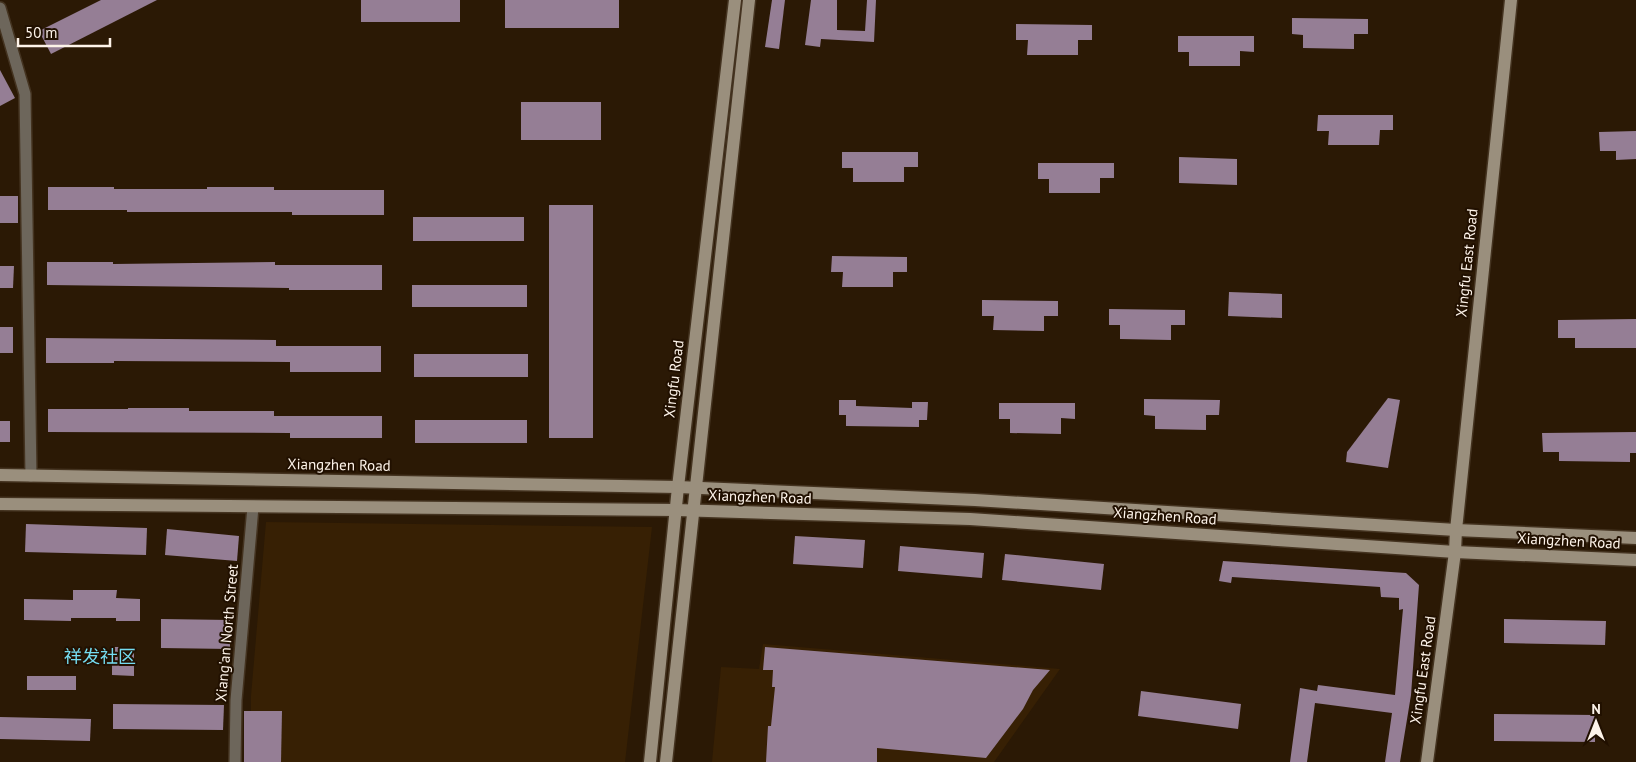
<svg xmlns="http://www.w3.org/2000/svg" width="1636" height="762" font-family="'PT Sans','Noto Sans SC',sans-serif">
<rect width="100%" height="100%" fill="#2b1905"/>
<g fill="#372004">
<path d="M266 522 652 527 625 762H251V696Z"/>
<path d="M763 644 1060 669 994 762H712L721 667 759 669Z"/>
</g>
<g fill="#957e95">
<path d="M101 0H157L51 54 39 31Z"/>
<rect x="361" y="0" width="99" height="22"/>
<rect x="505" y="0" width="114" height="28"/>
<path d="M772 0H785L779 49 765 47Z"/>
<path d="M811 0H837V30L865 31 867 0H876L874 42 821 39 820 47 805 45Z"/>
<path d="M1292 18 1368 19V34H1354V49L1303 48V35L1292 34Z"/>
<path d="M1016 24 1092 25V40H1078V55H1027L1028 40H1016Z"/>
<path d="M1178 36H1254V52L1240 51V66H1189V52H1178Z"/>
<path d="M0 70 15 98 0 106Z"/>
<rect x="521" y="102" width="80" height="38"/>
<path d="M1318 115H1393V130H1380L1379 145H1328L1329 131H1317Z"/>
<path d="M1636 131V159L1616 160V151H1600L1599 132Z"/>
<path d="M842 152H918V167H904V182H853V168H842Z"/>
<path d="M1179 157 1237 159V185L1179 183Z"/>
<path d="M1038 163H1114V178H1100V193H1049V179H1038Z"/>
<path d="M48 187H114V189H207V187H274V190H384V215H292V212H127V210H48Z"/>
<rect x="0" y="196" width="18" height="27"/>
<rect x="549" y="205" width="44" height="233"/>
<rect x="413" y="217" width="111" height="24"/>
<path d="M832 256 907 257V272H893V287H842L843 272H831Z"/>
<path d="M47 262H113V264L275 262V265H382V290H289V288L47 285Z"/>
<path d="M0 266H14L13 288H0Z"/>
<rect x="412" y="285" width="115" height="22"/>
<path d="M1229 292 1282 294V318L1228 316Z"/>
<path d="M982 300 1058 301V316H1044V331L993 330 994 316H982Z"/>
<path d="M1109 309 1185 310V325H1171V340L1120 339V325H1109Z"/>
<path d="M1636 319V348H1575V338H1558V320Z"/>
<rect x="0" y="327" width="13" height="26"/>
<path d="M46 338 276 340V346H381V372H290V362L114 361V363H46Z"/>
<rect x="414" y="354" width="114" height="23"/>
<path d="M1388 398 1400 400 1388 468 1346 462 1347 452Z"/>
<path d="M1144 399 1220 400 1219 415H1206V430L1155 429V416L1144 415Z"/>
<path d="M839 400H856V406L912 408V402H928L927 420H919V427L846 426V415H839Z"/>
<path d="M999 403H1075V419L1061 418V434L1010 433V419H999Z"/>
<path d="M128 408H189V411H274V416H382V438H290V433L48 432V409H128Z"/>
<rect x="415" y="420" width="112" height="23"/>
<rect x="0" y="421" width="10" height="21"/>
<path d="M1636 432V453H1630V462L1559 461V452H1543L1542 433Z"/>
<path d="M26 524 147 528 146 555 25 552Z"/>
<path d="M167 529 239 536 237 561 165 555Z"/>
<path d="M795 536 865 540 863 568 793 564Z"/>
<path d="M900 546 984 553 982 578 898 571Z"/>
<path d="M1005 554 1104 564 1101 590 1002 580Z"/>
<path d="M1223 561 1406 573 1419 585 1411 695 1400 762H1385L1392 713 1315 703 1307 762H1290L1300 688 1317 691 1318 685 1395 695 1403 609 1399 610V598L1381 597 1380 587 1232 577 1231 583 1219 581Z"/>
<path d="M73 590H117L116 598 140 599V621H116V618H71V621L24 620V599L73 600Z"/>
<path d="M161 619 230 620V649L161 648Z"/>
<path d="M1504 619 1606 621 1605 645 1504 643Z"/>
<path d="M112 647H134V676L112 675Z"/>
<path d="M765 647 1050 670 1033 690 1023 709 986 758 877 748V762H766L768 726H771L775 687H772L773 670H763Z"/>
<rect x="27" y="676" width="49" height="14"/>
<path d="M1141 691 1241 704 1238 729 1138 716Z"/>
<path d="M113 704 224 705 223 730 113 729Z"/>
<path d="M244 711H282L281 762H244Z"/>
<path d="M1494 714 1595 715V742L1494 741Z"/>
<path d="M0 717 91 719 90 741 0 739Z"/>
</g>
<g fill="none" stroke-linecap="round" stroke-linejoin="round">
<defs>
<g id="street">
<path d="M0 8 25 94 31 476"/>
<path d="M235 762 236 700 253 507"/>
</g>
<g id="secondary">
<path d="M0 475 678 487 975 500 1456 530 1636 538"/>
<path d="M0 504 676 510 970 519 1455 552 1636 560"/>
<path d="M650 762 678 487 735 0"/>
<path d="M666 762 749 0"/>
<path d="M1427 762 1455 552 1456 530 1511 0"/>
</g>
</defs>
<use href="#street" stroke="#443320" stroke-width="14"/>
<use href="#secondary" stroke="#443320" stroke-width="15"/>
<use href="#street" stroke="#6d665b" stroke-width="11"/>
<use href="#secondary" stroke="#9a8f7d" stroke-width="12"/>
</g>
<g text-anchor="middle" stroke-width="4" stroke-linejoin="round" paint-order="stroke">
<g font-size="15" fill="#fdf3e9" stroke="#211000">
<text transform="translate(1467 263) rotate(-84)" y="5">Xingfu East Road</text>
<text transform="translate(674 379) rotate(-83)" y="5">Xingfu Road</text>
<text transform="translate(339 465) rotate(1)" y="5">Xiangzhen Road</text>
<text transform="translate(760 497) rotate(2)" y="5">Xiangzhen Road</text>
<text transform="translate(1165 516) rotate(4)" y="5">Xiangzhen Road</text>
<text transform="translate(1569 541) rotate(3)" y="5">Xiangzhen Road</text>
<text transform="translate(227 633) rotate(-85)" y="5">Xiang'an North Street</text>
<text transform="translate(1423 670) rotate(-82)" y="5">Xingfu East Road</text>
</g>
<g font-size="18" fill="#75dcf0" stroke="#211000">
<text x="100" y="663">祥发社区</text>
</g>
</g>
<g transform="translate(1596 722)" stroke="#211000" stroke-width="4" paint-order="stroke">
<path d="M0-4L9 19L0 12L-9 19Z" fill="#fdf3e9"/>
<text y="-8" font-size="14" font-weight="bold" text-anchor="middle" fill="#fdf3e9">N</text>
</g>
<path d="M18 38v8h92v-8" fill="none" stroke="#fdf3e9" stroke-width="2.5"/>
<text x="25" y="38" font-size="15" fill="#fdf3e9" stroke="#211000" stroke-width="4" paint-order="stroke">50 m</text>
</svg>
